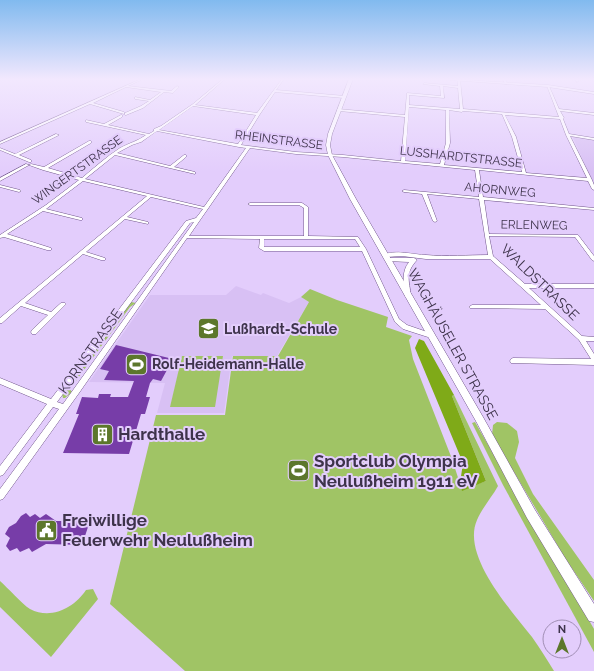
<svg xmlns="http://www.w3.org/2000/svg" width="594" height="671" font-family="Raleway,sans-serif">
<rect width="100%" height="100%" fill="#e3cdfc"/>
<g fill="#d8c0f4">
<path d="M572 136 594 140V184Z"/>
<path d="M236 286 261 295 263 293 289 303 301 297 309 302 277 356H232L224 413H157L165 383 89 382 150 295H226Z"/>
</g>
<g fill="#a0c465">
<path d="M310 289 337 300 388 317 386 327 412 336 409 340 413 359 452 459 462 490 486 481 452 396 454 395 498 486C492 497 482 508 477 520 461 556 512 611 532 637 540 648 547 660 554 671H185L110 604 156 415H225L233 356H278L309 302 301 297Z"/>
<path d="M131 302 136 303 130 307 70 389 72 392 65 398H63L62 394Z"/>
<path d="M182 356H223L215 407H170Z"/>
<path d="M475 422 594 629V652L503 485 472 423Z"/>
<path d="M497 422 507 423 517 431 519 442 515 458 533 494 594 580V601L565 558 492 435 493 425Z"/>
<path d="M0 581C8 588 22 604 30 609 51 620 74 608 86 590L93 589 98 599 51 657 0 607Z"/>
</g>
<path fill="#7faa18" d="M419 339 424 341 454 395 452 396 486 481 462 491 460 483 463 463 415 348Z"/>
<g fill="#773da8">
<path d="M116 345 173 359 161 381 153 379 150 383 146 397H150L145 414H141L129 454 63 453 79 414H76L82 397 98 398 99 394H111L110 397H128L134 381 104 380 109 371 100 369Z"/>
<path d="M26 513 30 517 35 514 40 518 46 514 56 521H90L82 545 46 544 32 552 29 548 20 552 17 548 10 551 6 546 10 538 5 534 9 527 16 523 21 516Z"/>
</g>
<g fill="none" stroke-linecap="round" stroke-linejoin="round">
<defs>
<g id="minor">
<path d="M141 79H143L128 86 171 91 177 86 179 87 173 93 164 92 143 108 126 115H125V113L141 106 149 101 135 99V97L150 100 161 92 126 87 93 103 124 112V114L90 104 0 144V142Z"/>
<path d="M223 79H225L195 105 257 113 282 79H284L276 90 345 96 344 98 275 92 260 114 241 145 296 152 343 155 401 161 405 117 339 111 337 110 338 109 405 115 407 93 441 96 440 86 423 84 424 83 458 86V79H460L463 109 559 117 547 86 548 85 549 86 559 109 594 113V115L560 111 564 118 563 119 569 134 594 138V140L570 136 592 180 594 185V190L592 189 588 181 479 170 483 197 594 208V210L484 200 489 234 576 235H578L594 256V261L592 260 575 237 489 236 493 256 525 284H594V288H529L582 336 594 337V341H586L594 354V365L511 363 510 361 511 359 513 358 591 359 579 340 545 309 470 308 469 307 472 305H541L490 259H426L402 256 386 257 384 255C393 249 415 255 426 255 447 257 468 255 488 255L479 199 427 194 437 221 435 222 433 221 422 194 404 192 402 191 404 190 479 197 475 170 343 157 296 154 250 148 189 236H304V208L299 205H250L248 204 250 203H302L308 207V236L358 237 366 249 399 319 407 325 433 334 434 336 433 338H431L403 329 395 322 362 251H264L259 248 260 239 187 238 79 393 3 499 0 500V489L59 409 53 407 3 475 0 476V466L47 404 0 384V378L51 399 186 221 196 218 203 209 151 197 127 217 148 222V224L125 219 86 252 105 258V260H101L83 254 25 303 51 312 61 303H65L66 304 36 334H32L31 332 32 330 48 315 21 306 2 323H0V318L147 196 83 181 46 209 82 218V220H80L43 211 7 234 51 248V250H47L4 237 0 238V235L46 205 79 180 43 170 29 165 31 164 44 167 89 141H91V143L48 168 82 178C94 168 106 157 120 148 129 143 138 141 146 135L86 122V120L104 124 121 115H122V117L108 125 149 134 154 131V129L161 126 193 104ZM443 86 458 88 460 109 409 105V95L444 98ZM193 106 256 115 238 144 159 130ZM409 107 446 110V143L440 164 405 161ZM449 110 462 112 463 111 502 114 512 137 522 172 444 165 450 143ZM505 115 560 119 566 135 587 178 526 173 516 137ZM157 131 239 147 246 148 204 207 85 179 115 155 195 174V172L174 167 186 157V155H184L170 166 117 153 132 145 141 142ZM194 222 63 404 57 402 190 223ZM264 239H355L360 247H264Z"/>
<path d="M503 79H505L507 84H505Z"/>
<path d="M575 79H577L579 81 577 82Z"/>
<path d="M56 134 59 135 19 155 31 160V162H29L0 150V148L15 154Z"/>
<path d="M26 164 29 165 0 181V178Z"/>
<path d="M0 185 20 190 21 191 19 192 0 187Z"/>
<path d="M389 258H414L417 260C405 273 409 280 411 296L410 297H406L405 296C404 283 401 272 409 262L387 261 386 260Z"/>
</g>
<g id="tertiary">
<path d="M349 79H353L332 134 330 145 332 155 356 199 483 417 535 510 594 604V622L589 621 527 518 477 423 350 199 328 155 326 145 328 134Z"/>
<path d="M449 79 548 85 594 92V94L548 87 450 80Z"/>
</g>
</defs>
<use href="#minor" stroke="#71578b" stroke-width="1"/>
<use href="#tertiary" stroke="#71578b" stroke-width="1"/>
<use href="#minor" fill="#fff" fill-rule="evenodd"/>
<use href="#tertiary" fill="#fff" fill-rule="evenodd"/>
</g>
<linearGradient id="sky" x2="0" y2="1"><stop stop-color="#81baef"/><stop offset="0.46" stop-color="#f2e8fe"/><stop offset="1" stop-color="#f2e8fe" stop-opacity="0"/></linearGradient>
<rect width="594" height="172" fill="url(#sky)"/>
<defs>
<symbol id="school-square" viewBox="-11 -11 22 22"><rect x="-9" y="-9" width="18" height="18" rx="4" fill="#5c772b" stroke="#e3cdfc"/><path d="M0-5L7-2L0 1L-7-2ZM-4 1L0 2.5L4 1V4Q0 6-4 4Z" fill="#fff"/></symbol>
<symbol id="stadium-square" viewBox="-11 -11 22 22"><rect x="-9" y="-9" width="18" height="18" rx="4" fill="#5c772b" stroke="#e3cdfc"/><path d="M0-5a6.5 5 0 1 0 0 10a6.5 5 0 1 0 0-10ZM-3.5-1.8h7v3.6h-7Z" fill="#fff"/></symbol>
<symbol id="building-square" viewBox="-11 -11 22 22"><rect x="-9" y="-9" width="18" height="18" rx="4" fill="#5c772b" stroke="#e3cdfc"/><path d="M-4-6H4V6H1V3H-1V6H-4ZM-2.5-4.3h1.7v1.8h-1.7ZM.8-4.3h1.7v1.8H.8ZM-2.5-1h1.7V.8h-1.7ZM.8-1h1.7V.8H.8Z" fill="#fff"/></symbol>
<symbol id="civic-square" viewBox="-11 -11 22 22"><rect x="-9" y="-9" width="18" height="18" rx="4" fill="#5c772b" stroke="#e3cdfc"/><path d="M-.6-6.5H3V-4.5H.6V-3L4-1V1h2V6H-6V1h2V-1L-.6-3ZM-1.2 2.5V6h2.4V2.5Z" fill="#fff"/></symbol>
</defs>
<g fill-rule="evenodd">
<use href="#school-square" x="196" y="316" width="25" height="25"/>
<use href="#stadium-square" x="124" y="352" width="25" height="25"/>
<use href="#building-square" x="90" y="422" width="25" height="25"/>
<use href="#stadium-square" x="286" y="458" width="25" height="25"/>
<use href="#civic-square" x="34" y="518" width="25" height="25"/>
</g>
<g text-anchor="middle" stroke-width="4" stroke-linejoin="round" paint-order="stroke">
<g font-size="12" fill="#3e334b" stroke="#e3cdfc">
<text transform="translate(279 140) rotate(7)" y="4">RHEINSTRASSE</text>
<text transform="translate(461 157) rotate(6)" y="4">LUSSHARDTSTRASSE</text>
<text transform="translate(77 170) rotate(-36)" y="4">WINGERTSTRASSE</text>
<text transform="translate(500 190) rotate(5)" y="4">AHORNWEG</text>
<text transform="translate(534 225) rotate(1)" y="4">ERLENWEG</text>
</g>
<g font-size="14" fill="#3e334b" stroke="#e3cdfc">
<text transform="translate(540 282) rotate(44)" y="5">WALDSTRASSE</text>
<text transform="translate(453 344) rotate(61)" y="5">WAGHÄUSELER STRASSE</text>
<text transform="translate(90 351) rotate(-55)" y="5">KORNSTRASSE</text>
</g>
<g font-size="14" font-weight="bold" fill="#3e334b" stroke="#e3cdfc" text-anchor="start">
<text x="224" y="334">Lußhardt-Schule</text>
<text x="152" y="369">Rolf-Heidemann-Halle</text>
</g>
<g font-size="17" font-weight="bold" fill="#3e334b" stroke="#e3cdfc" text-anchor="start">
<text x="118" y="440">Hardthalle</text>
<text x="314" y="467">Sportclub Olympia<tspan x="314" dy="20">Neulußheim 1911 eV</tspan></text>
<text x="62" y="526">Freiwillige<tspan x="62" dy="20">Feuerwehr Neulußheim</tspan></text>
</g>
</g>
<g transform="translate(562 639)"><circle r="19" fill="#e3cdfc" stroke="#a18fb5"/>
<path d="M0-3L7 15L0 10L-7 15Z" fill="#5c772b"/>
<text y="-6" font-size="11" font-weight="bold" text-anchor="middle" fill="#3e334b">N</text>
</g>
</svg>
